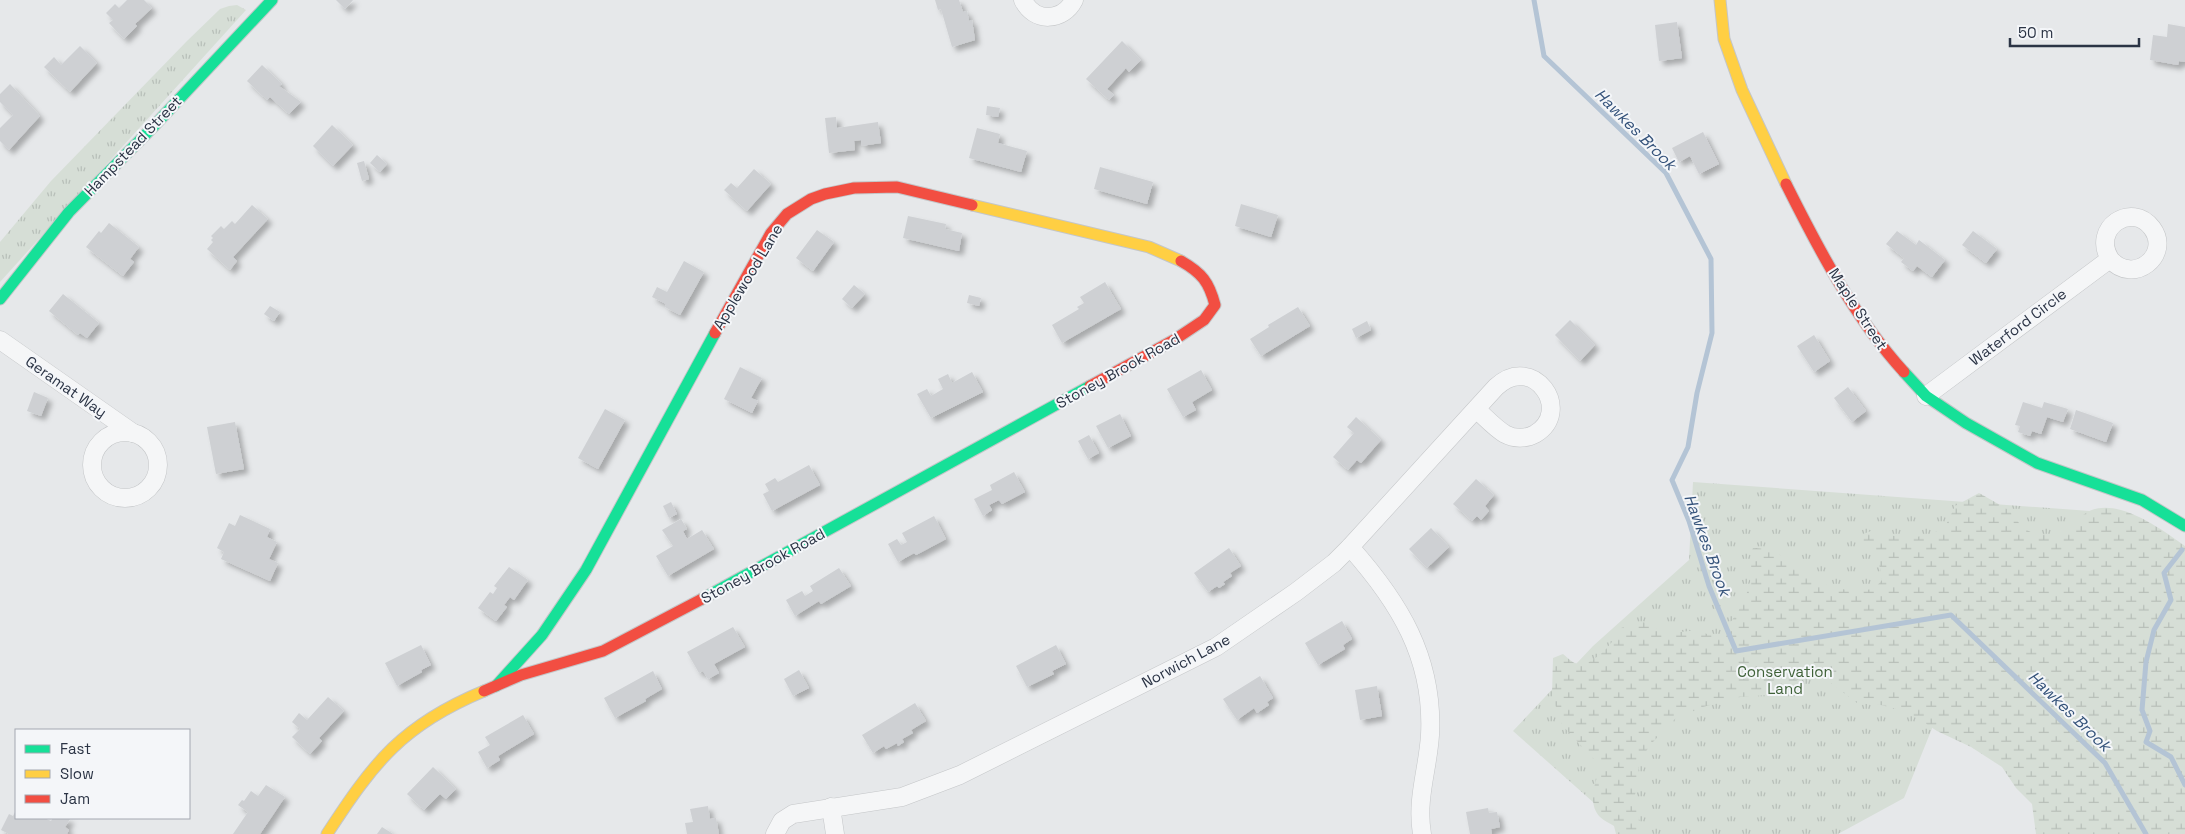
<svg xmlns="http://www.w3.org/2000/svg" width="2185" height="834" font-family="'Space Grotesk',sans-serif">
<defs>
<pattern id="grass-tufts" width="24" height="20" patternUnits="userSpaceOnUse" patternTransform="scale(1.25)"><rect width="24" height="20" fill="#d6ded6"/><path d="M3 7l-1-3M5 7V3M7 7l1-3M15 17l-1-3M17 17v-4M19 17l1-3" fill="none" stroke="#b8bfb9"/></pattern>
<pattern id="wetland-marsh" width="20" height="14" patternUnits="userSpaceOnUse" patternTransform="scale(1.25)"><rect width="20" height="14" fill="#d6ded6"/><path d="M1 5h8M5 5V1M11 12h8M15 12V8" fill="none" stroke="#b8bfb9"/></pattern>
<filter id="shadow"><feDropShadow dx="4.5" dy="4.5" stdDeviation="2.5" flood-color="#0004"/></filter>
</defs>
<rect width="100%" height="100%" fill="#e6e8ea"/>
<g fill="url(#grass-tufts)">
<path d="M237 5 246 10 0 282V242L51 181 187 41 220 9 229 6Z"/>
<path d="M1693 482 2104 512 1935 721 1904 798 1838 834H1629L1513 731 1593 646 1689 560Z"/>
</g>
<path fill="url(#wetland-marsh)" d="M1979 493 2009 510 2022 527 2034 534H2063C2070 528 2076 520 2083 515 2112 492 2161 529 2185 546V834H2036L2032 804 2016 788 2002 767 1971 747 1937 731 1908 712 1881 705 1857 703 1828 681 1810 672 1790 685 1768 695 1740 697 1703 707 1675 719 1652 743 1639 761 1638 782 1634 799 1643 834H1616L1614 826C1610 823 1604 821 1600 817 1587 804 1595 781 1601 767L1562 725 1552 695 1553 658 1563 654C1568 658 1573 664 1580 664 1594 665 1616 640 1621 628L1644 622 1656 628 1681 632 1697 630 1707 634H1721C1736 617 1749 597 1751 575 1752 564 1748 558 1753 548 1781 548 1790 564 1811 577 1832 590 1850 592 1874 589L1882 580C1881 571 1880 563 1874 555 1869 550 1864 547 1859 540L1863 534 1871 531 1908 539 1934 533 1946 525 1955 506Z"/>
<g fill="none" stroke-linecap="round" stroke-linejoin="round">
<g stroke="#b4c4d5" stroke-width="5">
<path d="M1534 0 1544 56 1666 173 1711 259 1712 333 1697 393 1688 447 1672 480 1689 521 1709 586 1736 651 1951 615 2105 763 2146 834"/>
<path d="M2182 550 2164 573 2171 600 2154 630 2146 662 2142 710 2150 731 2146 742 2171 757 2185 785"/>
</g>
</g>
<g fill="#ced0d3" filter="url(#shadow)">
<path d="M127 0H144L152 8 135 24 137 26 124 39 109 23 113 20 106 13 115 4 119 8Z"/>
<path d="M336 0H353L345 9Z"/>
<path d="M935 0H959L963 12 967 11 969 21 972 20 975 40 952 47 941 9 938 10Z"/>
<path d="M1677 22 1682 58 1659 61 1655 25Z"/>
<path d="M2168 24 2185 27V62L2179 61 2178 65 2150 60 2153 35 2167 37Z"/>
<path d="M1122 41 1141 60 1129 72 1126 68 1107 89 1114 95 1109 100 1086 79Z"/>
<path d="M80 46 97 63 70 92 44 67 54 57 61 65Z"/>
<path d="M262 65 282 84 279 86 301 102 289 114 270 97 267 100 247 81Z"/>
<path d="M10 84 40 116 9 150 0 141V128L13 115 0 102V94Z"/>
<path d="M987 106 1000 108 998 117 986 115Z"/>
<path d="M836 117 837 128 878 122 881 143 861 146V140L854 141 855 150 829 153 825 118Z"/>
<path d="M332 125 353 145 333 166 313 146Z"/>
<path d="M977 128 1000 134 998 143 1027 151 1021 172 969 158Z"/>
<path d="M1703 132 1719 164 1699 174 1690 156 1679 162 1672 148Z"/>
<path d="M377 155 387 164 380 172 370 163Z"/>
<path d="M364 161 369 179 362 181 357 163Z"/>
<path d="M1100 167 1153 182 1147 204 1094 189Z"/>
<path d="M754 169 771 184 747 211 724 190 731 183 737 188Z"/>
<path d="M1241 204 1278 215 1271 237 1235 226Z"/>
<path d="M252 205 268 219 233 257 237 261 230 270 207 249 213 242 211 240 213 238 211 236 221 226 224 229 232 221 235 224Z"/>
<path d="M908 216 946 224 945 229 962 233 959 251 903 238Z"/>
<path d="M109 223 139 247 130 259 134 262 123 276 86 247 99 231 101 233Z"/>
<path d="M817 230 834 242 813 271 796 258Z"/>
<path d="M1897 231 1916 245 1919 240 1945 260 1932 277 1917 266 1913 271 1901 262 1904 258 1886 244Z"/>
<path d="M1973 231 1997 249 1986 263 1962 245Z"/>
<path d="M684 261 704 272 680 315 665 307 666 304 652 297 657 287 667 292Z"/>
<path d="M1105 282 1121 309 1062 343 1052 325 1079 309 1077 307 1084 303 1080 297Z"/>
<path d="M854 285 865 294 852 308 842 299Z"/>
<path d="M63 294 99 323 87 338 80 333 78 335 49 311Z"/>
<path d="M969 295 981 298 979 306 967 303Z"/>
<path d="M270 306 280 312 274 321 264 314Z"/>
<path d="M1298 307 1310 326 1261 356 1250 339 1269 327 1268 325Z"/>
<path d="M1570 320 1595 345 1580 361 1555 335Z"/>
<path d="M1367 321 1371 330 1356 338 1352 329Z"/>
<path d="M1814 335 1830 361 1814 372 1797 346Z"/>
<path d="M740 367 762 378 751 398 758 401 752 413 724 399Z"/>
<path d="M1201 370 1212 390 1192 402 1196 410 1183 417 1167 389Z"/>
<path d="M972 372 983 392 931 418 917 394 927 389 931 396 943 389 938 379 948 374 952 383Z"/>
<path d="M1848 387 1866 411 1852 422 1834 398Z"/>
<path d="M34 392 48 398 41 416 27 411Z"/>
<path d="M2023 402 2042 408 2044 402 2068 409 2063 422 2047 417 2041 434 2032 431 2030 436 2018 432 2020 426 2015 425Z"/>
<path d="M605 409 625 420 598 469 578 458Z"/>
<path d="M2076 410 2113 423 2106 442 2070 429Z"/>
<path d="M1120 414 1131 436 1108 448 1096 426Z"/>
<path d="M1356 417 1381 440 1361 463 1357 460 1348 470 1333 457 1354 433 1347 427Z"/>
<path d="M235 422 244 469 216 474 207 427Z"/>
<path d="M1089 435 1099 453 1088 459 1078 441Z"/>
<path d="M809 465 820 485 772 511 763 494 769 491 765 484 775 478 778 482Z"/>
<path d="M1014 472 1025 492 1002 504 999 500 989 505 992 510 983 516 974 499 992 490 990 485Z"/>
<path d="M1476 479 1494 495 1485 506 1489 511 1481 520 1477 516 1472 521 1453 504Z"/>
<path d="M671 502 677 514 669 518 663 506Z"/>
<path d="M240 515 270 529 267 537 277 542 269 559 278 563 270 581 221 559 224 552 217 548 229 523 235 526Z"/>
<path d="M934 516 946 539 916 555 914 553 898 562 888 544 897 539 901 545 907 542 902 533Z"/>
<path d="M681 519 687 529 683 531 687 539 702 530 714 549 668 576 656 556 673 546 662 530Z"/>
<path d="M1431 528 1449 547 1427 568 1409 549Z"/>
<path d="M1229 548 1241 566 1230 573 1232 576 1223 582 1225 584 1219 588 1217 586 1208 592 1194 573Z"/>
<path d="M509 567 528 580 514 600 510 597 504 605 507 607 496 621 478 608 490 592 493 594 497 588 494 586Z"/>
<path d="M839 568 851 586 821 604 819 601 795 616 786 600 802 591 805 596 813 591 810 586Z"/>
<path d="M1342 621 1352 639 1343 645 1345 649 1318 665 1305 643Z"/>
<path d="M733 627 745 647 714 664 719 673 708 679 703 671 699 673 687 652Z"/>
<path d="M421 645 431 665 421 670 422 672 397 686 385 663Z"/>
<path d="M1056 645 1066 664 1052 671 1054 674 1027 687 1016 666Z"/>
<path d="M799 670 809 688 793 696 784 679Z"/>
<path d="M653 671 662 689 645 699 646 701 615 718 604 698Z"/>
<path d="M1260 676 1273 698 1267 702 1269 705 1257 713 1254 708 1237 720 1223 699Z"/>
<path d="M1377 686 1382 716 1360 720 1355 690Z"/>
<path d="M328 697 344 711 319 738 322 741 310 754 292 737 300 729 292 722 299 713 307 720Z"/>
<path d="M915 703 926 721 911 730 913 733 902 739 904 742 898 746 897 743 886 749 884 746 873 753 862 735Z"/>
<path d="M523 715 534 734 498 756 500 760 487 768 478 752 490 745 485 737Z"/>
<path d="M433 767 456 789 446 799 440 794 424 810 407 794Z"/>
<path d="M266 785 285 797 260 834H233L248 812 238 805 242 800 244 801 251 791 258 796Z"/>
<path d="M708 806 710 819 716 818 719 834H687L685 823 693 822 690 809Z"/>
<path d="M1488 808 1489 813 1497 812 1500 827 1491 829 1492 834H1470L1466 812Z"/>
<path d="M16 810V818H44L51 821 53 818H67L70 819 65 827 69 830 67 834H9L1 830 9 814 13 816Z"/>
<path d="M382 827 393 834H377Z"/>
</g>
<g fill="none" stroke-linecap="round" stroke-linejoin="round">
<defs>
<g id="street">
<path d="M1023 0C1034 23 1063 22 1074 0"/>
<path d="M0 340 133 433"/>
<path d="M1926 396 2110 259C2133 286 2172 255 2152 228 2132 201 2091 228 2110 259"/>
<circle cx="125" cy="465" r="33"/>
<path d="M1350 547C1399 602 1434 658 1430 735 1428 769 1416 799 1422 834"/>
<path d="M831 807 835 834"/>
<path d="M775 834 782 821 793 814 902 797 960 775 1216 647 1296 592 1334 563 1350 547 1496 387C1533 352 1574 411 1535 434 1526 439 1514 439 1505 434 1495 428 1485 417 1476 409"/>
</g>
<g id="fast">
<path d="M0 299 69 212 153 127 272 0"/>
<path d="M1904 372 1926 396 1966 423 2037 463 2142 500 2185 526"/>
<path d="M702 599 1090 386"/>
<path d="M496 686 542 635 586 570 715 333"/>
</g>
<g id="slow">
<path d="M1720 0 1724 39 1742 90 1786 184"/>
<path d="M972 205 1149 247 1181 261"/>
<path d="M327 834C374 762 402 725 484 691"/>
</g>
<g id="jam">
<path d="M1786 184C1819 250 1854 317 1904 372"/>
<path d="M715 333 771 233 787 214 811 199 825 194 854 188 897 187 972 205"/>
<path d="M1090 386 1174 340 1204 320 1215 305C1209 282 1202 273 1181 261"/>
<path d="M484 691 521 675 603 651 702 599"/>
</g>
</defs>
<use href="#street" stroke="#c4c6c8" stroke-width="19"/>
<use href="#fast" stroke="#c4c6c8" stroke-width="13"/>
<use href="#slow" stroke="#c4c6c8" stroke-width="13"/>
<use href="#jam" stroke="#c4c6c8" stroke-width="13"/>
<use href="#street" stroke="#f5f6f7" stroke-width="18"/>
<use href="#fast" stroke="#16e098" stroke-width="11"/>
<use href="#slow" stroke="#ffcf43" stroke-width="11"/>
<use href="#jam" stroke="#f24e42" stroke-width="11"/>
</g>
<g text-anchor="middle" stroke-width="4" stroke-linejoin="round" paint-order="stroke">
<g font-size="15" fill="#2b3445" stroke="#f4f6f9">
<text transform="translate(133 146) rotate(-46)" y="5">Hampstead Street</text>
<text transform="translate(748 277) rotate(-59)" y="5">Applewood Lane</text>
<text transform="translate(1858 309) rotate(57)" y="5">Maple Street</text>
<text transform="translate(2018 327) rotate(-37)" y="5">Waterford Circle</text>
<text transform="translate(1118 371) rotate(-29)" y="5">Stoney Brook Road</text>
<text transform="translate(66 387) rotate(35)" y="5">Geramat Way</text>
<text transform="translate(763 566) rotate(-29)" y="5">Stoney Brook Road</text>
<text transform="translate(1186 661) rotate(-28)" y="5">Norwich Lane</text>
</g>
<g font-size="15" fill="#3f6138" stroke="#f4f6f9">
<text x="1785" y="677">Conservation<tspan x="1785" dy="17">Land</tspan></text>
</g>
<g font-size="16" font-style="italic" fill="#34527a" stroke="#f4f6f9">
<text transform="translate(1636 129) rotate(45)" y="6">Hawkes Brook</text>
<text transform="translate(1708 545) rotate(70)" y="6">Hawkes Brook</text>
<text transform="translate(2070 711) rotate(44)" y="6">Hawkes Brook</text>
</g>
</g>
<rect x="15" y="729" width="175" height="90" fill="#f4f6f9" stroke="#a4a8b1"/>
<rect x="25" y="745" width="25" height="8" fill="#16e098" stroke="#a4a8b1"/>
<text x="60" y="754" font-size="15" fill="#2b3445">Fast</text>
<rect x="25" y="770" width="25" height="8" fill="#ffcf43" stroke="#a4a8b1"/>
<text x="60" y="779" font-size="15" fill="#2b3445">Slow</text>
<rect x="25" y="795" width="25" height="8" fill="#f24e42" stroke="#a4a8b1"/>
<text x="60" y="804" font-size="15" fill="#2b3445">Jam</text>
<path d="M2010 38v8h129v-8" fill="none" stroke="#2b3445" stroke-width="2.5"/>
<text x="2018" y="38" font-size="15" fill="#2b3445" stroke="#f4f6f9" stroke-width="4" paint-order="stroke">50 m</text>
</svg>
